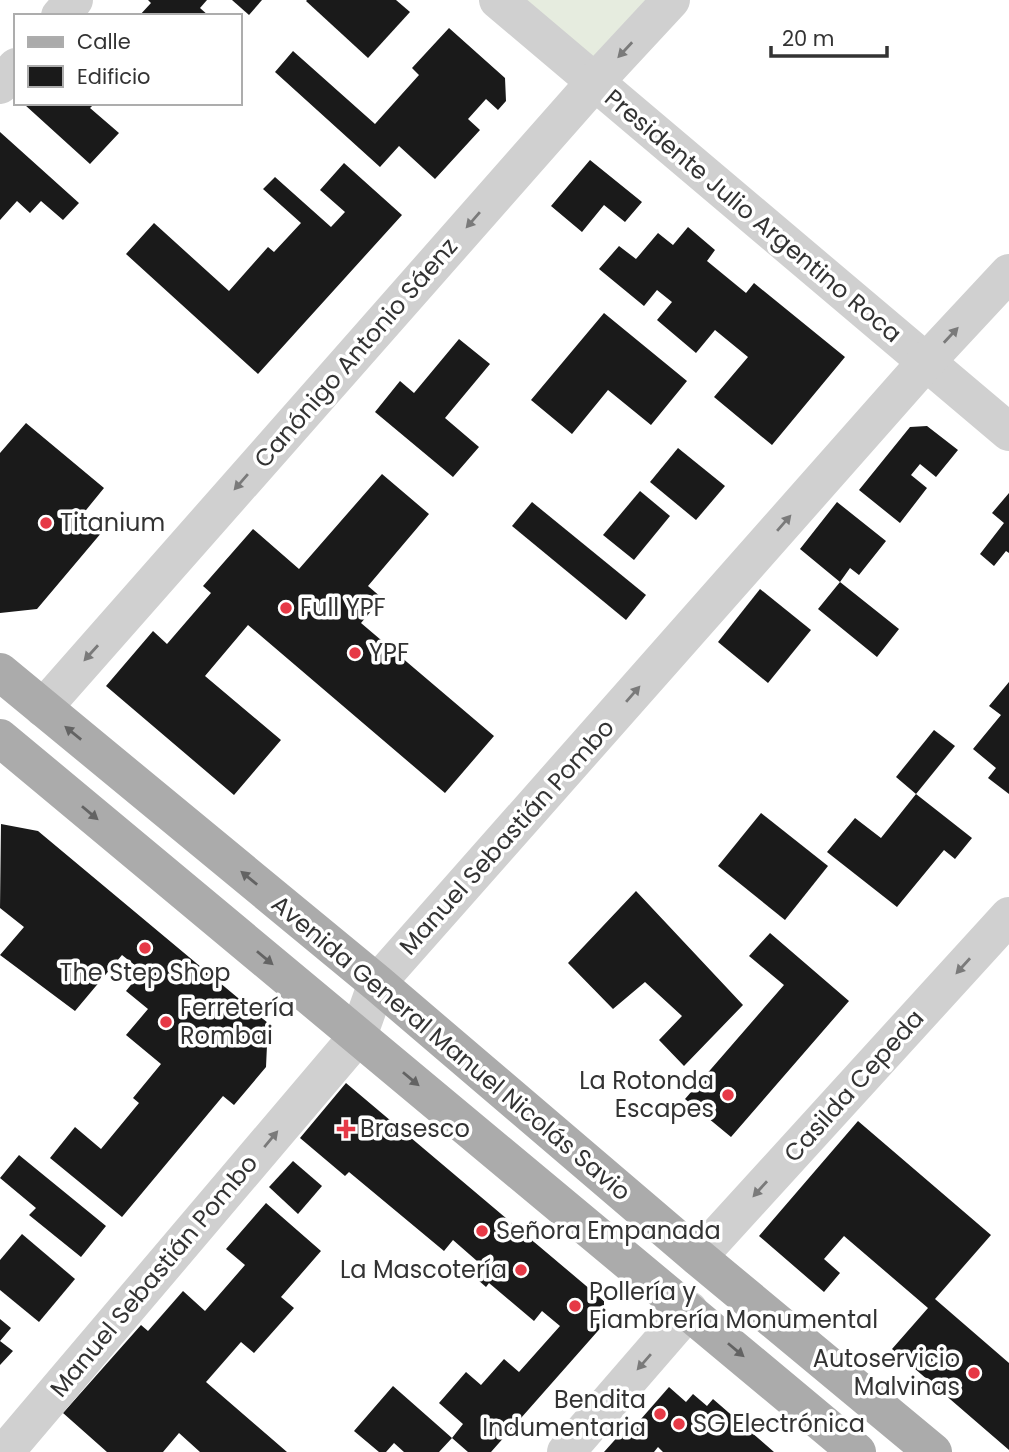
<svg xmlns="http://www.w3.org/2000/svg" width="1009" height="1452" font-family="Poppins,sans-serif">
<rect width="100%" height="100%" fill="#fff"/>
<path fill="#e6ecdf" d="M521 0H653L596 66Z"/>
<g fill="#1a1a1a">
<path d="M148 0H207L200 8 209 16H139L151 3Z"/>
<path d="M232 0H262L249 15Z"/>
<path d="M307 0H396L410 12 368 58 306 1Z"/>
<path d="M449 28 505 78 506 101 498 110 486 99 468 119 480 130 435 179 399 146 380 167 275 72 293 51 375 124 419 75 412 68Z"/>
<path d="M27 103H95L90 108 119 133 90 164 25 105Z"/>
<path d="M0 132 79 203 63 220 41 201 30 213 17 201 0 220Z"/>
<path d="M590 160 642 202 625 222 604 205 582 232 551 206Z"/>
<path d="M344 163 402 215 258 374 126 254 154 223 229 291 268 247 274 252 301 223 263 189 275 177 331 227 345 212 320 190Z"/>
<path d="M688 227 715 250 707 261 746 293 754 283 845 357 772 445 714 397 748 357 715 330 696 353 657 320 672 302 657 290 644 306 599 269 619 246 636 259 658 233 673 245Z"/>
<path d="M604 313 687 381 651 425 608 390 572 434 531 400Z"/>
<path d="M459 339 490 364 445 418 479 447 453 477 375 412 400 381 414 393Z"/>
<path d="M26 423 104 488 82 515 102 532 37 609 0 613V453Z"/>
<path d="M927 426 958 450 936 477 920 464 911 475 927 488 900 523 859 490 910 427Z"/>
<path d="M678 448 725 486 696 520 650 482Z"/>
<path d="M382 474 429 514 368 586 382 598 361 623 494 736 445 793 248 625 205 676 281 740 234 795 106 686 153 631 167 644 211 593 203 586 253 529 299 569Z"/>
<path d="M640 491 670 516 634 560 603 535Z"/>
<path d="M1009 493V553L1006 551 994 566 980 554 1004 523 992 513Z"/>
<path d="M532 502 646 595 626 620 512 526Z"/>
<path d="M837 502 886 541 859 575 850 568 840 582 899 629 877 657 818 609 840 582 800 549Z"/>
<path d="M760 589 811 630 768 683 718 642Z"/>
<path d="M1009 682V794L988 778 996 768 973 749 1001 715 989 706Z"/>
<path d="M934 730 955 746 916 794 896 777Z"/>
<path d="M916 794 972 838 955 859 944 850 897 907 827 852 855 818 881 838Z"/>
<path d="M761 813 828 866 785 920 718 866Z"/>
<path d="M1 824 38 831 268 1023 266 1067 234 1105 223 1096 122 1217 50 1158 75 1127 101 1149 139 1103 133 1098 161 1064 126 1035 148 1009 126 991 142 971 122 955 75 1011 0 955 24 927 0 908Z"/>
<path d="M636 891 743 1005 684 1066 659 1040 682 1016 645 982 613 1009 568 963Z"/>
<path d="M770 933 849 1001 731 1137 685 1099 784 985 749 956Z"/>
<path d="M346 1083 604 1301V1324L491 1452H468L452 1438 439 1452H404L394 1443 386 1452H379L354 1431 393 1386 452 1438 463 1424 439 1403 466 1372 481 1385 504 1359 519 1372 560 1326 542 1311 534 1321 489 1283 486 1287 469 1272 477 1261 453 1240 444 1251 349 1172 345 1176 300 1138Z"/>
<path d="M858 1121 991 1235 935 1299 1009 1363V1450L892 1349 928 1308 844 1236 824 1259 840 1273 824 1292 759 1236Z"/>
<path d="M19 1155 106 1226 81 1257 29 1215 36 1208 0 1178Z"/>
<path d="M293 1161 322 1186 298 1214 269 1187Z"/>
<path d="M266 1203 321 1251 281 1297 294 1308 254 1353 241 1342 206 1382 287 1452H200L179 1433 163 1452H107L63 1413 141 1325 148 1331 183 1291 205 1311 245 1265 226 1249Z"/>
<path d="M22 1234 75 1279 39 1322 0 1290V1260Z"/>
<path d="M0 1319 11 1328 0 1341 13 1351 0 1365Z"/>
<path d="M669 1387 686 1402 693 1394 707 1406 713 1399 774 1452H663L658 1447 654 1452H604L630 1423 634 1427Z"/>
</g>
<g fill="none" stroke-linecap="round" stroke-linejoin="round">
<g stroke="#d0d0d0" stroke-width="38">
<path d="M498 0 1009 432"/>
<path d="M60 16 74 0"/>
<path d="M0 85 16 67"/>
<path d="M43 708 594 83 671 0"/>
<path d="M698 1257 1009 916"/>
<path d="M5 1452 358 1036 377 983 926 362 1009 273"/>
<path d="M566 1452 689 1310"/>
</g>
<g stroke="#ababab" stroke-width="38">
<path d="M0 672 377 983 698 1257 933 1452"/>
<path d="M0 738 857 1452"/>
</g>
</g>
<defs><path id="oneway-solid" d="M-6-.8H1V-3.2L6.5 0L1 3.2V.8H-6Z" transform="scale(1.75)"/></defs>
<g fill="#7a7a7a">
<use href="#oneway-solid" transform="translate(625 50) rotate(133)"/>
<use href="#oneway-solid" transform="translate(473 220) rotate(131)"/>
<use href="#oneway-solid" transform="translate(951 335) rotate(-47)"/>
<use href="#oneway-solid" transform="translate(241 482) rotate(131)"/>
<use href="#oneway-solid" transform="translate(784 523) rotate(-49)"/>
<use href="#oneway-solid" transform="translate(91 653) rotate(132)"/>
<use href="#oneway-solid" transform="translate(633 694) rotate(-49)"/>
<use href="#oneway-solid" transform="translate(963 966) rotate(132)"/>
<use href="#oneway-solid" transform="translate(271 1139) rotate(-50)"/>
<use href="#oneway-solid" transform="translate(760 1189) rotate(132)"/>
<use href="#oneway-solid" transform="translate(644 1362) rotate(131)"/>
</g>
<g fill="#636363">
<use href="#oneway-solid" transform="translate(73 733) rotate(-141)"/>
<use href="#oneway-solid" transform="translate(90 813) rotate(40)"/>
<use href="#oneway-solid" transform="translate(249 878) rotate(-141)"/>
<use href="#oneway-solid" transform="translate(265 958) rotate(40)"/>
<use href="#oneway-solid" transform="translate(411 1079) rotate(40)"/>
<use href="#oneway-solid" transform="translate(736 1350) rotate(40)"/>
</g>
<g fill="#e63946" stroke="#fff" stroke-width="2.5">
<circle cx="46" cy="523" r="7"/>
<circle cx="286" cy="608" r="7"/>
<circle cx="355" cy="653" r="7"/>
<circle cx="145" cy="948" r="7"/>
<circle cx="166" cy="1022" r="7"/>
<circle cx="728" cy="1095" r="7"/>
<path d="M342.5 1118.5h7v7h7v7h-7v7h-7v-7h-7v-7h7z"/>
<circle cx="482" cy="1231" r="7"/>
<circle cx="521" cy="1270" r="7"/>
<circle cx="575" cy="1306" r="7"/>
<circle cx="974" cy="1373" r="7"/>
<circle cx="660" cy="1414" r="7"/>
<circle cx="679" cy="1424" r="7"/>
</g>
<g text-anchor="middle" stroke-width="7" stroke-linejoin="round" paint-order="stroke">
<g font-size="24" fill="#333" stroke="#fff">
<text transform="translate(753 216) rotate(40)" y="8">Presidente Julio Argentino Roca</text>
<text transform="translate(356 353) rotate(-49)" y="8">Canónigo Antonio Sáenz</text>
<text transform="translate(507 837) rotate(-48)" y="8">Manuel Sebastián Pombo</text>
<text transform="translate(451 1048) rotate(40)" y="8">Avenida General Manuel Nicolás Savio</text>
<text transform="translate(854 1086) rotate(-48)" y="8">Casilda Cepeda</text>
<text transform="translate(154 1276) rotate(-50)" y="8">Manuel Sebastián Pombo</text>
</g>
<g font-size="24" fill="#333" stroke="#fff" text-anchor="start">
<text x="60" y="531">Titanium</text>
<text x="300" y="616">Full YPF</text>
<text x="369" y="661">YPF</text>
<text x="145" y="981" text-anchor="middle">The Step Shop</text>
<text x="180" y="1016">Ferretería<tspan x="180" dy="28">Rombai</tspan></text>
<text x="714" y="1089" text-anchor="end">La Rotonda<tspan x="714" dy="28">Escapes</tspan></text>
<text x="360" y="1137">Brasesco</text>
<text x="496" y="1239">Señora Empanada</text>
<text x="507" y="1278" text-anchor="end">La Mascotería</text>
<text x="589" y="1300">Pollería y<tspan x="589" dy="28">Fiambrería Monumental</tspan></text>
<text x="960" y="1367" text-anchor="end">Autoservicio<tspan x="960" dy="28">Malvinas</tspan></text>
<text x="646" y="1408" text-anchor="end">Bendita<tspan x="646" dy="28">Indumentaria</tspan></text>
<text x="693" y="1432">SG Electrónica</text>
</g>
</g>
<rect x="14" y="14" width="228" height="91" fill="#ffffff" stroke="#adadad" stroke-width="2"/>
<rect x="28" y="37" width="35" height="10" fill="#ababab" stroke="#adadad" stroke-width="2"/>
<text x="77" y="49" font-size="21" fill="#333333">Calle</text>
<rect x="28" y="66" width="35" height="21" fill="#1a1a1a" stroke="#adadad" stroke-width="2"/>
<text x="77" y="84" font-size="21" fill="#333333">Edificio</text>
<path d="M771 46v10h116v-10" fill="none" stroke="#333333" stroke-width="3.5"/>
<text x="782" y="46" font-size="21" fill="#333333" stroke="#ffffff" stroke-width="5" paint-order="stroke">20 m</text>
</svg>
